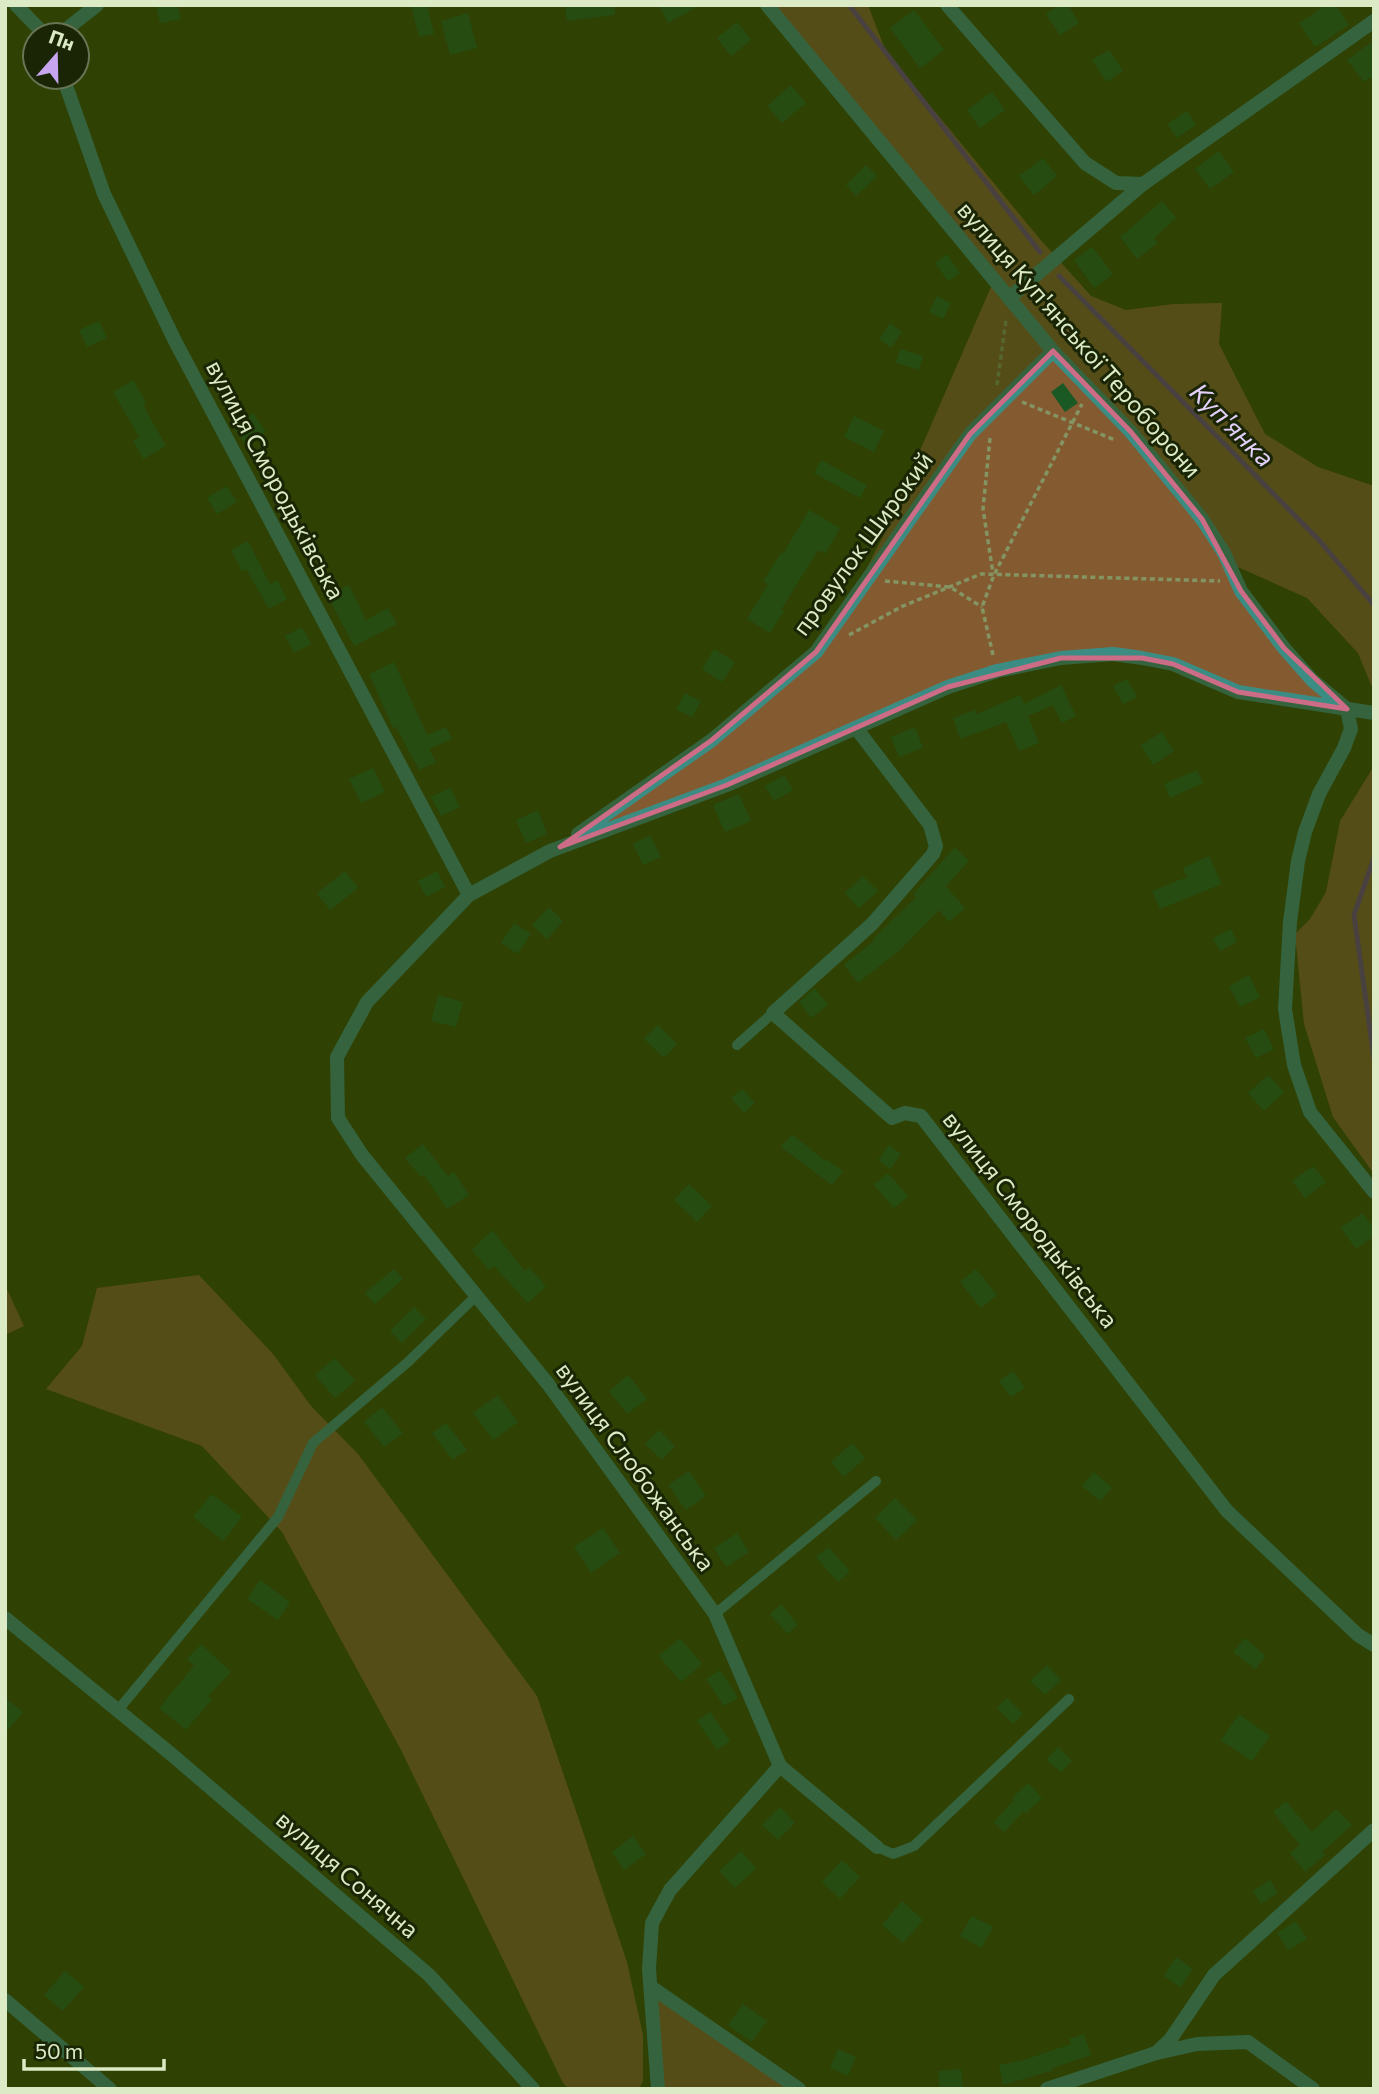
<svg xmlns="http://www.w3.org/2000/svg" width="1379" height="2094" font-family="Commissioner,sans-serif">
<rect width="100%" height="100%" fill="#2f4104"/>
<g fill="#845b31">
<path d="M767 5H868L886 52 1039 238 1091 296 1126 310 1174 304 1222 303 1219 344 1265 434 1318 467 1374 486V692L1358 653 1307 598 1231 564 1260 616 1347 709 1210 681 1113 654 997 671 560 847 809 658 846 610 883 536 994 280Z"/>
<path d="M1374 766V1174L1333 1117 1304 1024 1295 934 1310 919 1326 892 1340 821Z"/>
<path d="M199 1275 273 1354 311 1406 358 1454 537 1696 627 1962 643 2035V2081L639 2089H569L563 2083 400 1748 282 1532 202 1446 46 1389 82 1346 97 1288Z"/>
<path d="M5 1285 24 1326 5 1335Z"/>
<path d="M660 1994 795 2089H657L654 2019Z"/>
</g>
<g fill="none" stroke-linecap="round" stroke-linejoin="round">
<g stroke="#67428a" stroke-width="5">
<path d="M849 5 1040 252"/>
<path d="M1059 276 1318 539 1374 605"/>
<path d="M1374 858 1354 915 1374 1058"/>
</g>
</g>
<g fill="#1b5924">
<path d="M156 5H178L181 19 160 23Z"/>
<path d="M411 5H427L434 34 419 37Z"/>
<path d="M565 5H615V15L567 21Z"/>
<path d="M659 5H700L668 23Z"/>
<path d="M1058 5H1068L1079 23 1060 35 1046 14Z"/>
<path d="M1326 5H1336L1349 25 1315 47 1299 23Z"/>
<path d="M914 10 944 50 920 68 890 28Z"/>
<path d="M468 13 477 48 450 55 441 21Z"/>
<path d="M737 22 751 40 731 56 717 38Z"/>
<path d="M1374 40V75L1364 82 1347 60Z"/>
<path d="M1109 50 1123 71 1106 82 1092 60Z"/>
<path d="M791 85 806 103 782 123 767 106Z"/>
<path d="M992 92 1005 110 980 128 967 110Z"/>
<path d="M1187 111 1196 125 1177 138 1167 124Z"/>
<path d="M1219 151 1234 172 1210 189 1195 169Z"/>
<path d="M1043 158 1057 176 1034 195 1019 176Z"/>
<path d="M866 165 877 176 856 196 846 185Z"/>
<path d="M1162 201 1176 218 1154 238 1158 243 1137 259 1120 237Z"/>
<path d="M1092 247 1113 274 1094 288 1074 260Z"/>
<path d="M947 254 960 273 948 281 935 263Z"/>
<path d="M937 296 951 303 943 319 929 312Z"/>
<path d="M99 321 107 338 87 347 79 330Z"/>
<path d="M890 323 902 332 891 348 879 339Z"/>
<path d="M900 349 923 356 919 370 896 363Z"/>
<path d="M133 380 146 403 143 405 166 446 143 459 133 440 139 437 113 392Z"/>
<path d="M1063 383 1078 403 1065 412 1051 392Z"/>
<path d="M253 413 266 432 246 445 233 427Z"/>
<path d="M854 416 884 431 874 452 844 437Z"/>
<path d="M821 460 867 485 860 498 814 473Z"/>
<path d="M227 486 237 502 217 514 207 498Z"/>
<path d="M809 510 840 528 825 554 818 550 781 610 784 611 770 633 747 619 768 584 763 581 781 553 783 554Z"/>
<path d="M248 541 270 584 277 580 287 599 269 609 246 569 242 571 231 550Z"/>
<path d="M349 585 366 620 388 608 397 624 354 646 327 595Z"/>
<path d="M302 627 311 644 294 653 285 636Z"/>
<path d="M714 649 735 662 722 682 702 669Z"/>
<path d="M394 662 427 735 446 727 452 739 429 749 436 762 419 770 396 727 393 728 369 674Z"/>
<path d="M1127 679 1137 697 1123 704 1113 686Z"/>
<path d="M1061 685 1076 716 1062 723 1053 705 1028 716 1039 743 1019 751 1006 722 960 739 953 718 975 710 977 714 1020 695 1024 704Z"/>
<path d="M685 693 701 701 692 717 676 709Z"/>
<path d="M915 727 923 748 899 757 891 737Z"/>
<path d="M1162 732 1174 751 1153 765 1141 745Z"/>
<path d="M373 768 385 792 361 803 349 779Z"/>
<path d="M1197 770 1203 783 1170 798 1164 784Z"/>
<path d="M784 775 793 790 774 801 765 786Z"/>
<path d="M450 788 460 807 441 816 431 797Z"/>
<path d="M739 794 751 821 725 832 713 805Z"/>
<path d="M538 810 547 834 526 843 516 820Z"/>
<path d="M650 835 661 857 643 865 633 844Z"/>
<path d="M955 847 969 861 946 886 965 908 949 922 939 910 900 950 858 983 844 965 875 940 874 938 916 897 913 894Z"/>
<path d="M1209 856 1222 884 1160 909 1152 891 1187 877 1183 868Z"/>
<path d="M345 871 358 888 330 910 317 893Z"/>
<path d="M437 871 445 887 426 897 418 881Z"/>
<path d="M863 876 878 891 859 908 845 893Z"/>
<path d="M549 907 563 921 547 939 532 925Z"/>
<path d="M514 923 531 934 518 954 501 943Z"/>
<path d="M1231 929 1237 942 1220 951 1213 938Z"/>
<path d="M1249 975 1260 997 1240 1007 1229 986Z"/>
<path d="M815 988 828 1005 811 1018 799 1002Z"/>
<path d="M438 995 463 1002 456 1027 431 1021Z"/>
<path d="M658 1025 677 1044 664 1058 644 1039Z"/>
<path d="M1264 1029 1274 1049 1256 1058 1245 1038Z"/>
<path d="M1268 1075 1284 1092 1264 1111 1248 1093Z"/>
<path d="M742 1089 755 1103 744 1113 731 1098Z"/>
<path d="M792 1134 825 1161 826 1159 843 1171 832 1185 781 1147Z"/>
<path d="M423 1144 448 1176 454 1172 469 1195 447 1209 424 1175 421 1177 405 1158Z"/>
<path d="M889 1145 901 1154 890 1169 878 1160Z"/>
<path d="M1313 1166 1326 1182 1305 1198 1292 1181Z"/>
<path d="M888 1173 908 1196 894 1208 874 1185Z"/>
<path d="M689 1184 712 1206 697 1222 674 1200Z"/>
<path d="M1362 1213 1374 1228V1236L1356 1249 1341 1228Z"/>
<path d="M492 1230 525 1271 529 1267 546 1286 528 1303 494 1266 489 1270 472 1250Z"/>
<path d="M394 1269 403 1279 375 1304 365 1293Z"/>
<path d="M976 1269 997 1295 981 1308 960 1282Z"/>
<path d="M414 1307 426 1319 402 1343 390 1331Z"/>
<path d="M335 1358 355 1381 335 1398 315 1375Z"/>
<path d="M1013 1371 1025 1388 1011 1397 999 1381Z"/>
<path d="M628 1375 647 1399 627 1414 609 1391Z"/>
<path d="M498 1395 518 1422 493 1440 473 1413Z"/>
<path d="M382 1407 403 1433 384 1447 364 1422Z"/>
<path d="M446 1423 467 1450 453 1460 432 1433Z"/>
<path d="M659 1430 675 1446 662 1460 645 1444Z"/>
<path d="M852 1443 865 1458 844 1477 831 1462Z"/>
<path d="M689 1471 706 1496 686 1510 668 1485Z"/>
<path d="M1094 1472 1112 1488 1100 1501 1082 1486Z"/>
<path d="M212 1494 242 1517 223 1541 193 1517Z"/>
<path d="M895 1498 917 1520 896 1540 875 1518Z"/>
<path d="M603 1528 620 1553 591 1573 574 1547Z"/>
<path d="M737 1533 749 1552 726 1567 714 1548Z"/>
<path d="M828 1547 850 1571 838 1582 816 1557Z"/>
<path d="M260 1580 290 1602 278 1620 247 1599Z"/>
<path d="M781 1604 798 1625 787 1634 770 1614Z"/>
<path d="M680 1638 702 1664 681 1682 659 1656Z"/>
<path d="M1245 1638 1266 1656 1255 1669 1233 1652Z"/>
<path d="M201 1644 231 1672 208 1696 212 1699 186 1730 159 1708 194 1666 187 1659Z"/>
<path d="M1047 1665 1061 1680 1045 1695 1030 1681Z"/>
<path d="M720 1670 738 1698 724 1706 706 1679Z"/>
<path d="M5 1698 23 1712 5 1734Z"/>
<path d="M1007 1698 1023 1714 1013 1724 997 1708Z"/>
<path d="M710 1712 730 1741 717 1750 697 1721Z"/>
<path d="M1239 1714 1270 1736 1252 1761 1221 1740Z"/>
<path d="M1058 1747 1072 1761 1061 1772 1046 1760Z"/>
<path d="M1028 1783 1042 1798 1026 1813 1024 1811 1004 1832 994 1822 1014 1800 1012 1798Z"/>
<path d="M1286 1801 1312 1832 1336 1809 1352 1825 1322 1852 1325 1855 1305 1872 1290 1853 1300 1845 1273 1812Z"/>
<path d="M780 1807 795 1823 778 1840 762 1825Z"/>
<path d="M633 1836 646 1854 624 1870 612 1852Z"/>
<path d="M741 1851 756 1868 735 1888 719 1871Z"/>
<path d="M842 1860 860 1877 840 1899 822 1882Z"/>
<path d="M1270 1880 1278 1893 1261 1904 1253 1891Z"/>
<path d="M902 1901 923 1920 903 1943 882 1925Z"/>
<path d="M972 1916 993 1927 981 1948 960 1936Z"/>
<path d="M1296 1921 1307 1939 1288 1950 1277 1933Z"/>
<path d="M1176 1957 1193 1969 1180 1987 1164 1976Z"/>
<path d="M65 1971 84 1987 63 2011 44 1995Z"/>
<path d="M743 2004 767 2021 752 2042 728 2025Z"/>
<path d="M1084 2034 1091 2055 1053 2068 1054 2070 1003 2085 999 2065 1024 2060 1071 2044 1069 2039Z"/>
<path d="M838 2049 856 2057 848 2076 830 2068Z"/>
<path d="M961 2069 963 2089H940L938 2071Z"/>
</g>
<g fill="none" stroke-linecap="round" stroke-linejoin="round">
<g stroke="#849563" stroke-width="3.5" stroke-dasharray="5 3.5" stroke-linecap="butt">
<path d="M997 385 1006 320"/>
<path d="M1022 402 1115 440"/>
<path d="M990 438 983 509 993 573"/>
<path d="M885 581 950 587 982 607"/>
<path d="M849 635 903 606 981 574 1220 581"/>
<path d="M993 655 982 607 994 575 1082 404"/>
</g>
<g stroke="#3b8d84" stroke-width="10">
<path d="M737 1045 773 1013"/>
<path d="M715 1614 876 1481"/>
<path d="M118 1710 278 1517 313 1443 408 1362 476 1296"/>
<path d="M877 1847 893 1854 914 1846 1069 1699"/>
</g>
<g stroke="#3b8d84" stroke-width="14">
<path d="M16 5 45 35"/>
<path d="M767 5 1053 351 1131 432 1202 519 1224 553 1241 591 1284 648 1312 680 1347 709 1351 729 1344 748 1319 794 1305 832 1298 861 1290 922 1285 1009 1294 1065 1310 1112 1374 1192"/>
<path d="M947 5 1085 163 1116 183 1143 184 1374 21"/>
<path d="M59 35 97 5"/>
<path d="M63 77 104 194 175 341 469 895"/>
<path d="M1009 298 1143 184"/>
<path d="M856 728 930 825 936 846 933 854 872 924 773 1013 892 1118 905 1113 921 1116 1227 1511 1358 1635 1374 1645"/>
<path d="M578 834 712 740 816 652 970 434 1053 351"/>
<path d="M5 1618 171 1754 429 1975 533 2089"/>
<path d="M877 1847 780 1766 715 1614 548 1384 362 1155 338 1118 337 1057 367 1002 469 895 550 851 727 785 948 687 997 671 1061 658 1113 654 1142 658 1173 664 1238 692 1374 713"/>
<path d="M651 1987 799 2089"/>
<path d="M5 2000 110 2089"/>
<path d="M1157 2053 1197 2044 1248 2042 1313 2089"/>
<path d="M658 2089 649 1969 652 1923 670 1890 780 1766"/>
<path d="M1047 2089 1156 2053 1170 2040 1214 1975 1374 1830"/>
</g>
</g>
<path d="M0 0H1379V2094H0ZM1053 351 1131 432 1202 519 1241 591 1284 648 1347 709 1238 692 1173 664 1142 658H1061L948 687 727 785 560 847 712 740 816 652 970 434Z" fill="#2f4104" fill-opacity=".55" fill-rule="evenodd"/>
<path fill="none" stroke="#cc6c86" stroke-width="5" stroke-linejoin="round" d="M1053 351 1131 432 1202 519 1241 591 1284 648 1347 709 1238 692 1173 664 1142 658H1061L948 687 727 785 560 847 712 740 816 652 970 434Z"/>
<g text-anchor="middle" stroke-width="6" stroke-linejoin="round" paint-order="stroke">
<g font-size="24" fill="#dcebc6" stroke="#1a2506">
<text transform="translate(1079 340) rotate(49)" y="8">вулиця Куп'янської Тероборони</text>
<text transform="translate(275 480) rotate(62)" y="8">вулиця Смородьківська</text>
<text transform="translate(863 544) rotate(-54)" y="8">провулок Широкий</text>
<text transform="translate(1030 1220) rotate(52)" y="8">вулиця Смородьківська</text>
<text transform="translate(635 1467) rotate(54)" y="8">вулиця Слобожанська</text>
<text transform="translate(347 1875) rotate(41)" y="8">вулиця Сонячна</text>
</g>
<g font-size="26" font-style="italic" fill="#e4d1fb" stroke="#1a2506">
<text transform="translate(1232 425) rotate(45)" y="9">Куп'янка</text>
</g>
</g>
<rect width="1379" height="2094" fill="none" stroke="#dcebc6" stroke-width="14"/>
<g transform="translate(56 56) rotate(20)"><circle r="33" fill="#1a2506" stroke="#687453" stroke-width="2"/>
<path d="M0-5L12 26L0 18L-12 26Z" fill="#c8a5ef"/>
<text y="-10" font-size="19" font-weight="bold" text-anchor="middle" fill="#dcebc6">Пн</text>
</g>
<path d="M24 2059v10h140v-10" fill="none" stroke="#dcebc6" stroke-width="3.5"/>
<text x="35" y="2059" font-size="21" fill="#dcebc6" stroke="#1a2506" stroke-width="5" paint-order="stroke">50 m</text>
</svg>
